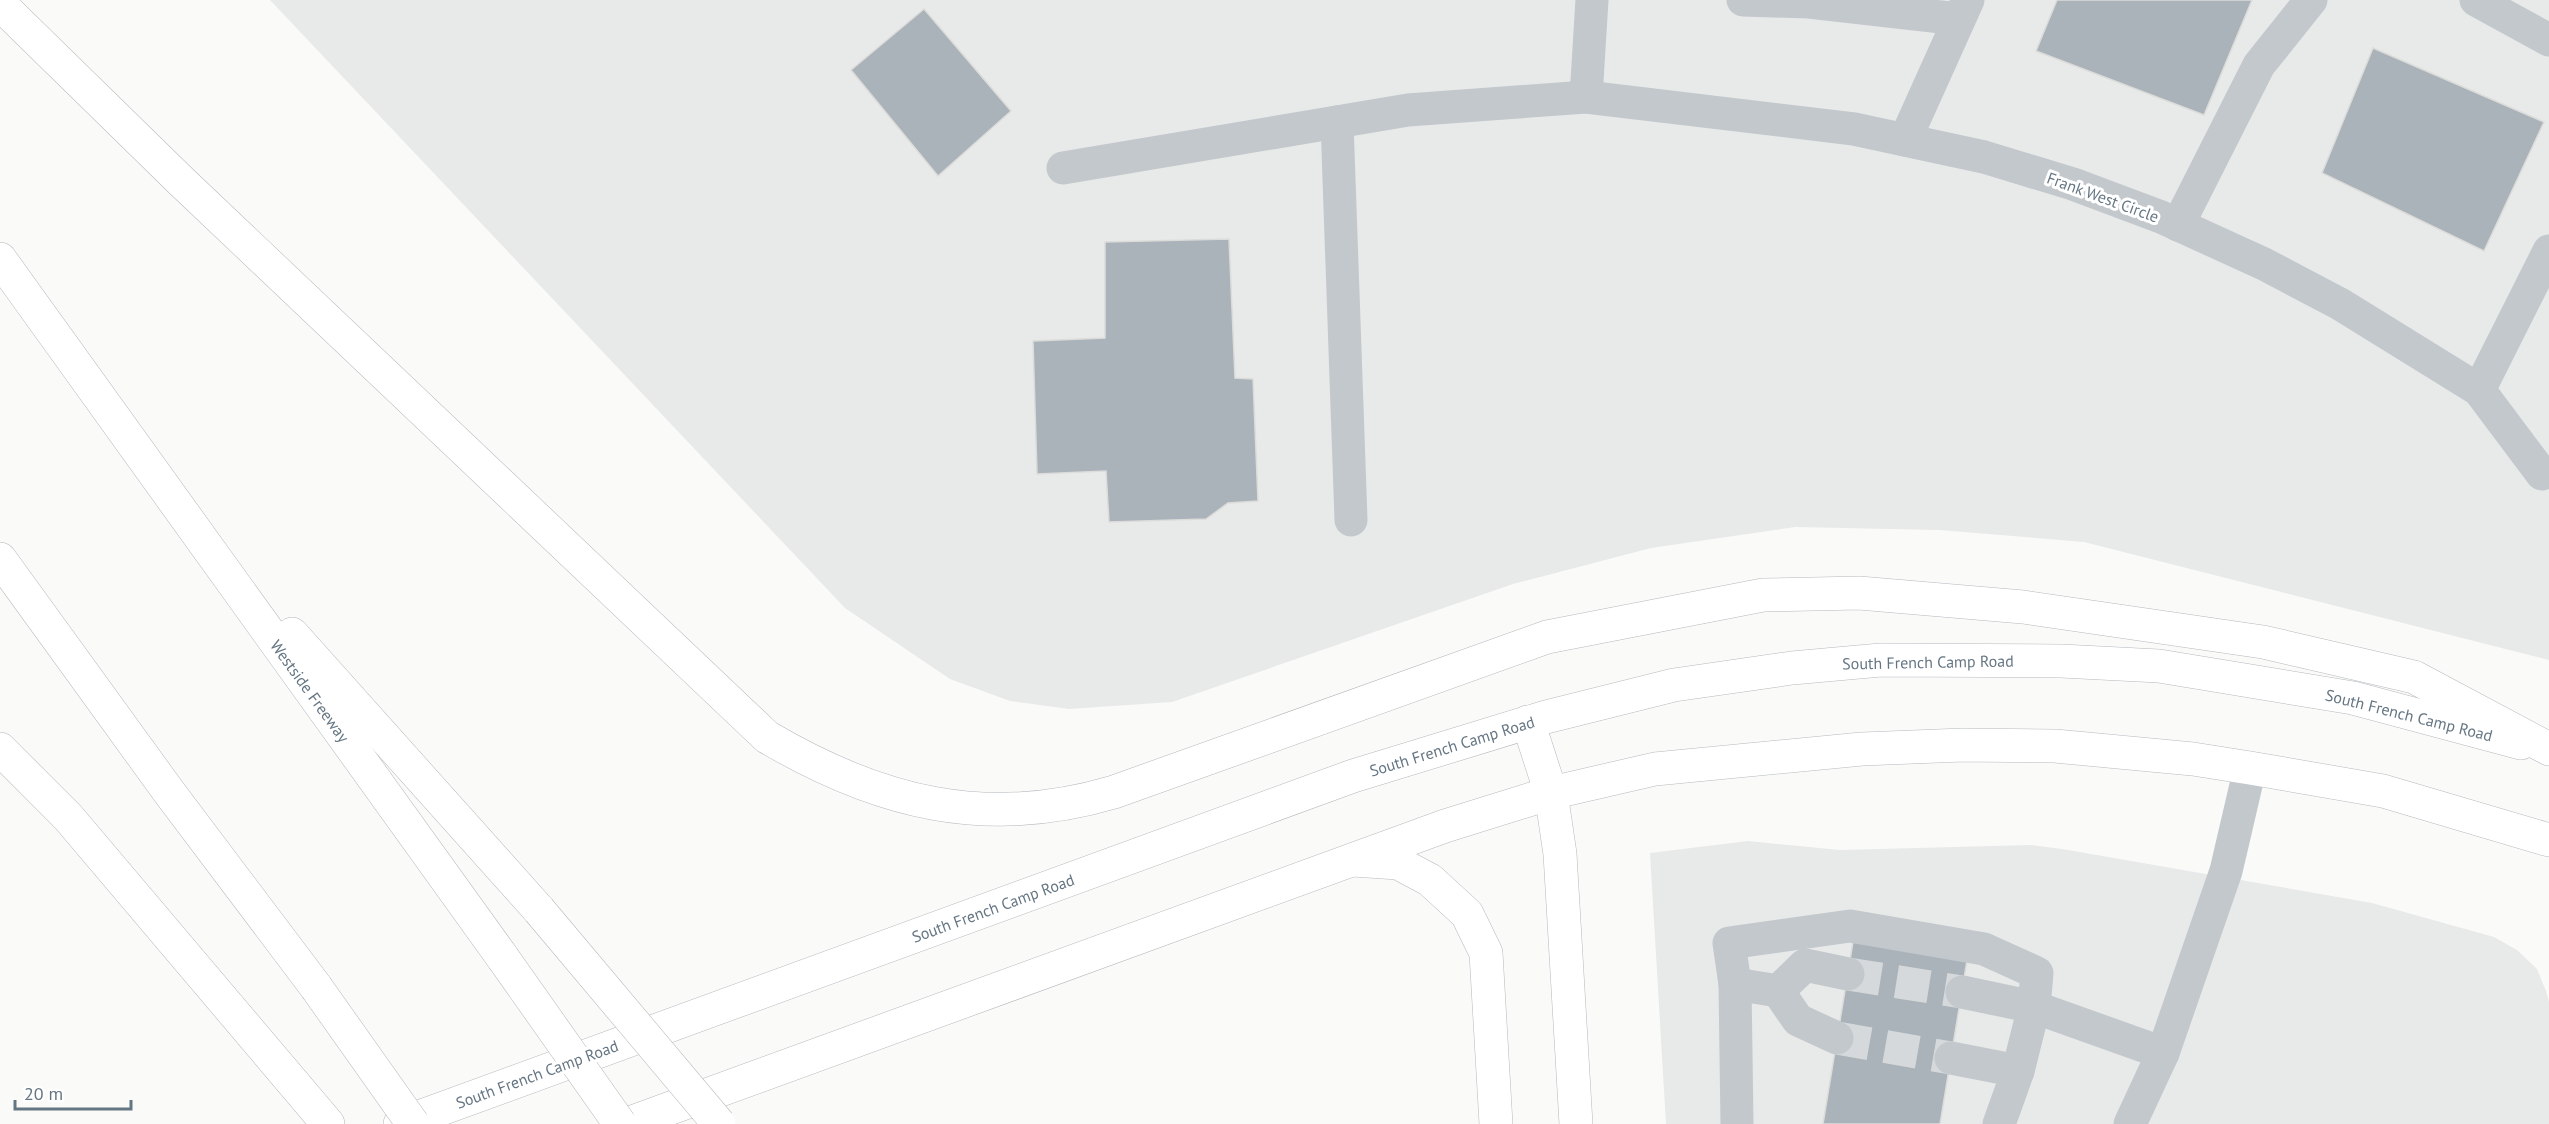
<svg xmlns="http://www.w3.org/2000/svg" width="2549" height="1124" font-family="'PT Sans',sans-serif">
<rect width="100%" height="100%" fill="#fafaf8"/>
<g fill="#e8e9e9">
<path d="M270 0H2549V660L2084 542 1939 530 1795 527 1651 548 1513 584 1172 702 1069 709 1010 701 950 679 845 608Z"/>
<path d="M1748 841 1840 850 2031 845 2062 849 2372 903 2494 937 2517 950 2537 969 2546 991 2549 1002V1124H1666L1650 853Z"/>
</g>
<g fill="#aab3b9" stroke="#dcdcda" stroke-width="1.5">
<path d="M2057 0H2252L2204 115 2036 51Z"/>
<path d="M924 9 1011 111 938 176 851 70Z"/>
<path d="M2373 48 2544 122 2484 251 2322 173Z"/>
<path d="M1229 239 1235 378 1253 379 1258 501 1228 503 1206 519 1109 522 1106 471 1037 474 1033 341 1105 338V242Z"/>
<path d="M1854 936 1968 954 1940 1124H1823Z"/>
</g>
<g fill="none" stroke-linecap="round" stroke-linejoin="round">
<g stroke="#d5d9db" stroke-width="33" stroke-dasharray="33 16" stroke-linecap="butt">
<path d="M1848 974 1962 992"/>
<path d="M1837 1038 1951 1058"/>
</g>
<defs>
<g id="major">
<path d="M400 1124 1353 776 1546 717 1674 685 1792 668 1881 660 2061 661 2159 666 2353 698 2521 743"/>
<path d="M627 1124 1445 826 1551 793 1655 769 1862 749 1963 745 2055 746 2193 759 2250 768 2383 791 2549 840"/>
</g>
<g id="highway">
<path d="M0 4 182 182 767 737C879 803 986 830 1114 792L1547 637 1763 595 1859 593 2023 607 2263 642 2414 677 2549 749"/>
<path d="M0 259 503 958"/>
<path d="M0 559 169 792 316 987"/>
<path d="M292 634 539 910"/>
<path d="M1528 722 1551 793 1560 854 1576 1124"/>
<path d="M0 749 68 817 328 1124"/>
<path d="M1353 860 1398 863 1430 880 1467 914 1486 953 1496 1124"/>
</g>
</defs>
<use href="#major" stroke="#b5babe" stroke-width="34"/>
<use href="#highway" stroke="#b4b9bd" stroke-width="34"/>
<g stroke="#c3c8cc" stroke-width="33">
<path d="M1743 0 1809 2 1959 19"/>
<path d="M2476 0 2549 40"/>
<path d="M1586 97 1592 0"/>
<path d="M1337 122 1351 520"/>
<path d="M1905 140 1968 0"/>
<path d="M1063 168 1408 110 1586 97 1854 129 1905 140 1984 157 2073 184 2161 217 2264 264 2340 304 2479 390 2542 474"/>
<path d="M2178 225 2259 65 2311 0"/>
<path d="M2479 390 2549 251"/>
<path d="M1735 984 1778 991 1798 1020 1837 1038"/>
<path d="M1778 991 1805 965 1848 974"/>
<path d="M1962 992 2034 1007 2163 1053"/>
<path d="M1737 1124 1735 984 1729 943 1850 926 1984 949 2037 973 2034 1007 2018 1071 1951 1058"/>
<path d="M1999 1124 2018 1071"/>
<path d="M2130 1124 2163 1053 2226 871 2250 768"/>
</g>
<use href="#major" stroke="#fff" stroke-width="33"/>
<use href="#highway" stroke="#fff" stroke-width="33"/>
<defs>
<g id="highway-bridge">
<path d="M539 910 719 1124"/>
<path d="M503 958 620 1124"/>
<path d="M316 987 413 1124"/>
</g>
</defs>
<use href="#highway-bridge" stroke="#b4b9bd" stroke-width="34" stroke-linecap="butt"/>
<use href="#highway-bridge" stroke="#fff" stroke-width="33"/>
</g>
<g text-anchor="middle" stroke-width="6" stroke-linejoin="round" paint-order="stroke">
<g font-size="16" fill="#657683" stroke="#fff">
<text transform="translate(2103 197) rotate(20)" y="6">Frank West Circle</text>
<text transform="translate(1928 662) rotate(-1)" y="6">South French Camp Road</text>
<text transform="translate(310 691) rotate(54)" y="6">Westside Freeway</text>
<text transform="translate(2409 715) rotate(14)" y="6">South French Camp Road</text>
<text transform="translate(1452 746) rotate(-17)" y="6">South French Camp Road</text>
<text transform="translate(993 908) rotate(-20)" y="6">South French Camp Road</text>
<text transform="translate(537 1074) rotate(-20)" y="6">South French Camp Road</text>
</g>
</g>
<path d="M15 1100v9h116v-9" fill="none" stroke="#657683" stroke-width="3"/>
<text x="24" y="1100" font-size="18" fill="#657683" stroke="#ffffff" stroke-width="4.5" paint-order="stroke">20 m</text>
</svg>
